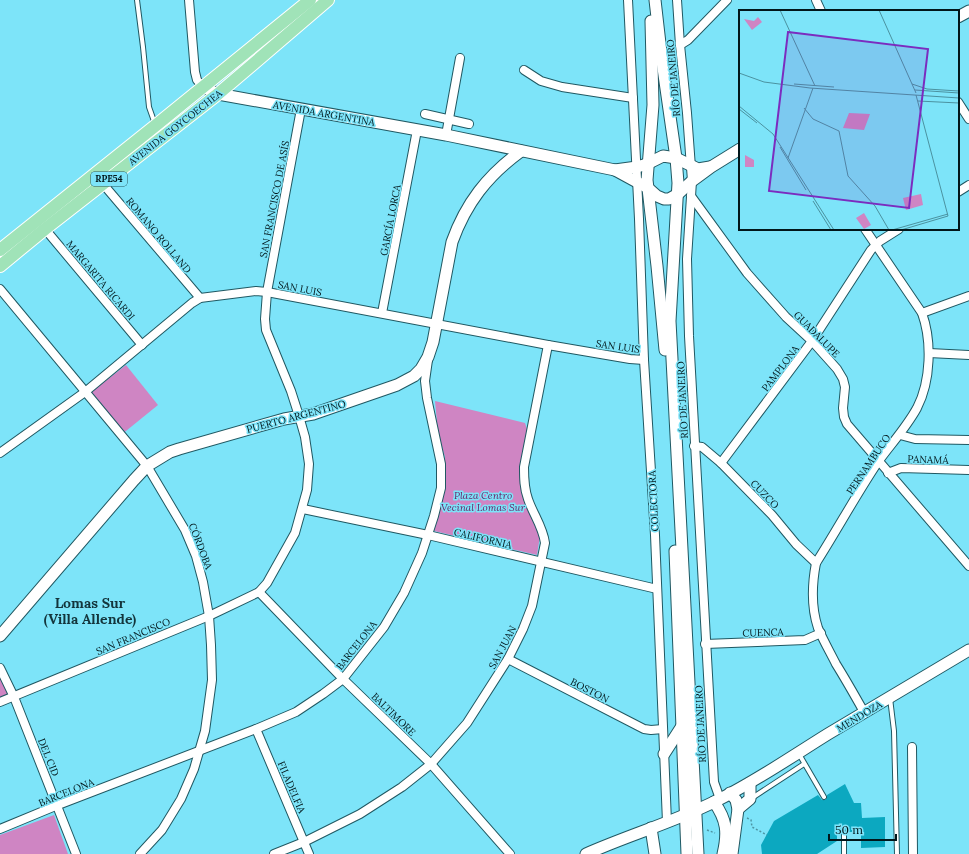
<svg xmlns="http://www.w3.org/2000/svg" width="969" height="854" font-family="Lora,serif">
<rect width="100%" height="100%" fill="#7de4f9"/>
<g fill="#cf85c3">
<path d="M126 365 158 405 121 435 90 393Z"/>
<path d="M435 401 525 423 528 432 524 453 521 486 540 536 537 555 434 531 444 491 445 457 438 433Z"/>
<path d="M0 676 10 695 0 699Z"/>
<path d="M54 815 68 854H0V835Z"/>
</g>
<path fill="#0ca8c0" d="M845 784 854 803H861L862 818 885 817V847L861 848V832H847L844 830 841 833H837V841L817 854H762L761 845 774 821 818 795 822 800H825L827 798V795Z"/>
<g fill="none" stroke-linecap="round" stroke-linejoin="round">
<defs>
<g id="lane">
<path d="M137 0 143 47 149 107 155 124"/>
<path d="M890 698 894 731 897 854"/>
<path d="M799 754 824 797"/>
<path d="M752 798 804 764"/>
<path d="M844 833V854"/>
</g>
<g id="street">
<path d="M189 0 195 72 197 80 203 87"/>
<path d="M628 0 639 219 644 360 655 535 667 822"/>
<path d="M677 0 680 45 687 113 692 181 687 259 689 336 714 782 720 799"/>
<path d="M816 0 821 11"/>
<path d="M680 45 688 40 727 0"/>
<path d="M524 70 541 81 562 87 633 98"/>
<path d="M958 102 969 119"/>
<path d="M425 114 469 124"/>
<path d="M446 135 460 58"/>
<path d="M103 184 200 298"/>
<path d="M958 192 969 185"/>
<path d="M691 196 747 273 786 317 812 341 837 369 843 379 845 387 843 408 844 417 847 424 969 566"/>
<path d="M45 229 142 345"/>
<path d="M0 289 147 466 185 530 196 556 203 582 209 616 211 645 212 680 205 731 194 769 181 799 162 830 140 854"/>
<path d="M382 313 417 130"/>
<path d="M922 313 969 296"/>
<path d="M929 353 969 355"/>
<path d="M900 435 915 439 969 440"/>
<path d="M694 446 702 447 721 463 772 515 796 544 816 563"/>
<path d="M0 453 85 392 192 303 200 298 256 291 267 292 548 345 630 359 644 360"/>
<path d="M721 463 812 341 871 250 880 241 899 229"/>
<path d="M888 473 901 468 969 470"/>
<path d="M303 509 428 535 657 589"/>
<path d="M259 592 343 679 431 764 510 854"/>
<path d="M705 644 805 640 821 633"/>
<path d="M508 659 644 729 651 730 663 729"/>
<path d="M0 668 14 697 76 854"/>
<path d="M0 702 209 616 259 592 267 583 295 533 307 490 309 464 305 437 299 416 291 391 266 330 265 319 267 292 301 109"/>
<path d="M864 712C855 696 846 680 836 664 830 652 823 640 818 628 811 607 812 584 816 563 837 530 856 495 878 462 891 444 906 428 917 408 931 381 932 341 922 313L865 229"/>
<path d="M256 729 309 854"/>
<path d="M912 747 913 854"/>
<path d="M0 829 58 805 256 729 296 712 323 694 343 679 384 627 404 593 422 553 434 516 441 488V464L427 398 425 381 428 360"/>
<path d="M274 854 304 842 360 814 402 787 431 764 467 723 508 659 523 629 532 606 545 543C543 527 533 514 528 499 524 488 524 478 524 467L548 345"/>
</g>
<g id="secondary">
<path d="M655 0 662 61 676 158 678 183 670 321 698 854"/>
<path d="M958 17 969 11"/>
<path d="M651 21 653 105 647 180 657 266 665 350"/>
<path d="M203 87 218 94 446 135 615 170 648 188 657 196 664 199H669L678 194 692 181 711 167 740 149"/>
<path d="M615 170 637 167 647 164 663 156 676 158 698 169 710 167"/>
<path d="M675 551 687 854"/>
<path d="M0 636 134 480 147 466 170 452 179 449 284 419 313 414 397 385 414 376 421 369 428 357 433 342 452 242C466 203 487 176 521 151"/>
<path d="M664 754 682 726"/>
<path d="M730 793 736 800 738 809 732 854"/>
<path d="M714 802C727 820 728 833 723 854"/>
<path d="M738 809 750 799V783"/>
<path d="M651 828 655 854"/>
<path d="M586 854C629 835 674 822 716 801 755 782 791 757 828 734 875 706 922 678 969 650"/>
</g>
<g id="primary">
<path d="M0 250 155 126 310 0"/>
<path d="M0 266 45 229 218 94 328 0"/>
</g>
</defs>
<use href="#lane" stroke="#205862" stroke-width="6"/>
<use href="#street" stroke="#205862" stroke-width="10"/>
<use href="#secondary" stroke="#205862" stroke-width="13"/>
<use href="#primary" stroke="#fff" stroke-width="14"/>
<g stroke="#4d94a3" stroke-width="1.5" stroke-dasharray="2 2" stroke-linecap="butt">
<path d="M747 818 751 820 752 827 767 835"/>
<path d="M707 830 715 833"/>
</g>
<use href="#lane" stroke="#fff" stroke-width="4"/>
<use href="#street" stroke="#fff" stroke-width="8"/>
<use href="#secondary" stroke="#fff" stroke-width="11"/>
<use href="#primary" stroke="#a0e3b8" stroke-width="12"/>
</g>
<g text-anchor="middle" stroke-width="3" stroke-linejoin="round" paint-order="stroke">
<rect fill="#7de4f9" stroke="#26545d" stroke-width="1" x="91" y="172" width="36" height="14" rx="3"/>
<g font-size="9" font-weight="bold" fill="#01161a">
<text x="109" y="182">RPE54</text>
</g>
<g font-size="10" fill="#01161a" stroke="#7de4f9">
<text transform="translate(673 78) rotate(-95)" y="4">RÍO DE JANEIRO</text>
<text transform="translate(324 113) rotate(10)" y="4">AVENIDA ARGENTINA</text>
<text transform="translate(175 127) rotate(-38)" y="4">AVENIDA GOYCOECHEA</text>
<text transform="translate(274 199) rotate(-79)" y="4">SAN FRANCISCO DE ASÍS</text>
<text transform="translate(390 220) rotate(-79)" y="4">GARCÍA LORCA</text>
<text transform="translate(159 235) rotate(50)" y="4">ROMANO ROLLAND</text>
<text transform="translate(101 280) rotate(50)" y="4">MARGARITA RICARDI</text>
<text transform="translate(300 288) rotate(11)" y="4">SAN LUIS</text>
<text transform="translate(817 334) rotate(45)" y="4">GUADALUPE</text>
<text transform="translate(618 346) rotate(8)" y="4">SAN LUIS</text>
<text transform="translate(780 368) rotate(-53)" y="4">PAMPLONA</text>
<text transform="translate(682 400) rotate(-93)" y="4">RÍO DE JANEIRO</text>
<text transform="translate(296 416) rotate(-15)" y="4">PUERTO ARGENTINO</text>
<text transform="translate(928 459) rotate(2)" y="4">PANAMÁ</text>
<text transform="translate(868 464) rotate(-56)" y="4">PERNAMBUCO</text>
<text transform="translate(765 494) rotate(46)" y="4">CUZCO</text>
<text transform="translate(653 501) rotate(-93)" y="4">COLECTORA</text>
<text transform="translate(483 538) rotate(13)" y="4">CALIFORNIA</text>
<text transform="translate(201 546) rotate(69)" y="4">CÓRDOBA</text>
<text transform="translate(763 632) rotate(-2)" y="4">CUENCA</text>
<text transform="translate(133 636) rotate(-23)" y="4">SAN FRANCISCO</text>
<text transform="translate(356 645) rotate(-52)" y="4">BARCELONA</text>
<text transform="translate(502 647) rotate(-62)" y="4">SAN JUAN</text>
<text transform="translate(590 690) rotate(27)" y="4">BOSTON</text>
<text transform="translate(394 714) rotate(44)" y="4">BALTIMORE</text>
<text transform="translate(859 716) rotate(-31)" y="4">MENDOZA</text>
<text transform="translate(700 724) rotate(-93)" y="4">RÍO DE JANEIRO</text>
<text transform="translate(49 757) rotate(68)" y="4">DEL CID</text>
<text transform="translate(292 787) rotate(67)" y="4">FILADELFIA</text>
<text transform="translate(66 792) rotate(-22)" y="4">BARCELONA</text>
</g>
<g font-size="10" font-style="italic" fill="#6a1b61" stroke="#7de4f9">
<text x="483" y="499">Plaza Centro<tspan x="483" dy="12">Vecinal Lomas Sur</tspan></text>
</g>
<g font-size="14" font-weight="bold" fill="#13343b" stroke="#7de4f9">
<text x="90" y="608">Lomas Sur<tspan x="90" dy="16">(Villa Allende)</tspan></text>
</g>
</g>
<g transform="translate(739 10)">
<rect width="220" height="220" fill="#7de4f9"/>
<path d="M19 7 23 12 13 20 5 9 15 11ZM110 103 131 104 125 120 104 118ZM6 145 15 150V157H6ZM182 184 184 195 167 200 164 188ZM125 203 132 215 125 219 117 208Z" fill="#cf85c3"/>
<path fill="none" stroke="#4b92a0" stroke-width="1" d="M41 0 76 76M140 0 177 83M0 63 25 72 71 78 220 88M55 74 95 77M173 74 188 79 220 81M176 80 220 83M179 91 220 93M0 96 34 124 95 220M65 98 74 109 100 121 109 166 136 196 150 220M0 99 18 113M41 137 67 180M49 148 74 78M74 191 92 220M153 220 209 204M162 220 209 206 177 85"/>
<path fill="#7b2cbf" fill-opacity="0.15" stroke="#7b2cbf" stroke-width="2" d="M49 22 189 39 170 198 30 181Z"/>
<rect width="220" height="220" fill="none" stroke="#01161a" stroke-width="2"/>
</g>
<path d="M829 834v6h67v-6" fill="none" stroke="#01161a" stroke-width="2"/>
<text x="835" y="834" font-size="12" fill="#01161a" stroke="#7de4f9" stroke-width="3" paint-order="stroke">50 m</text>
</svg>
